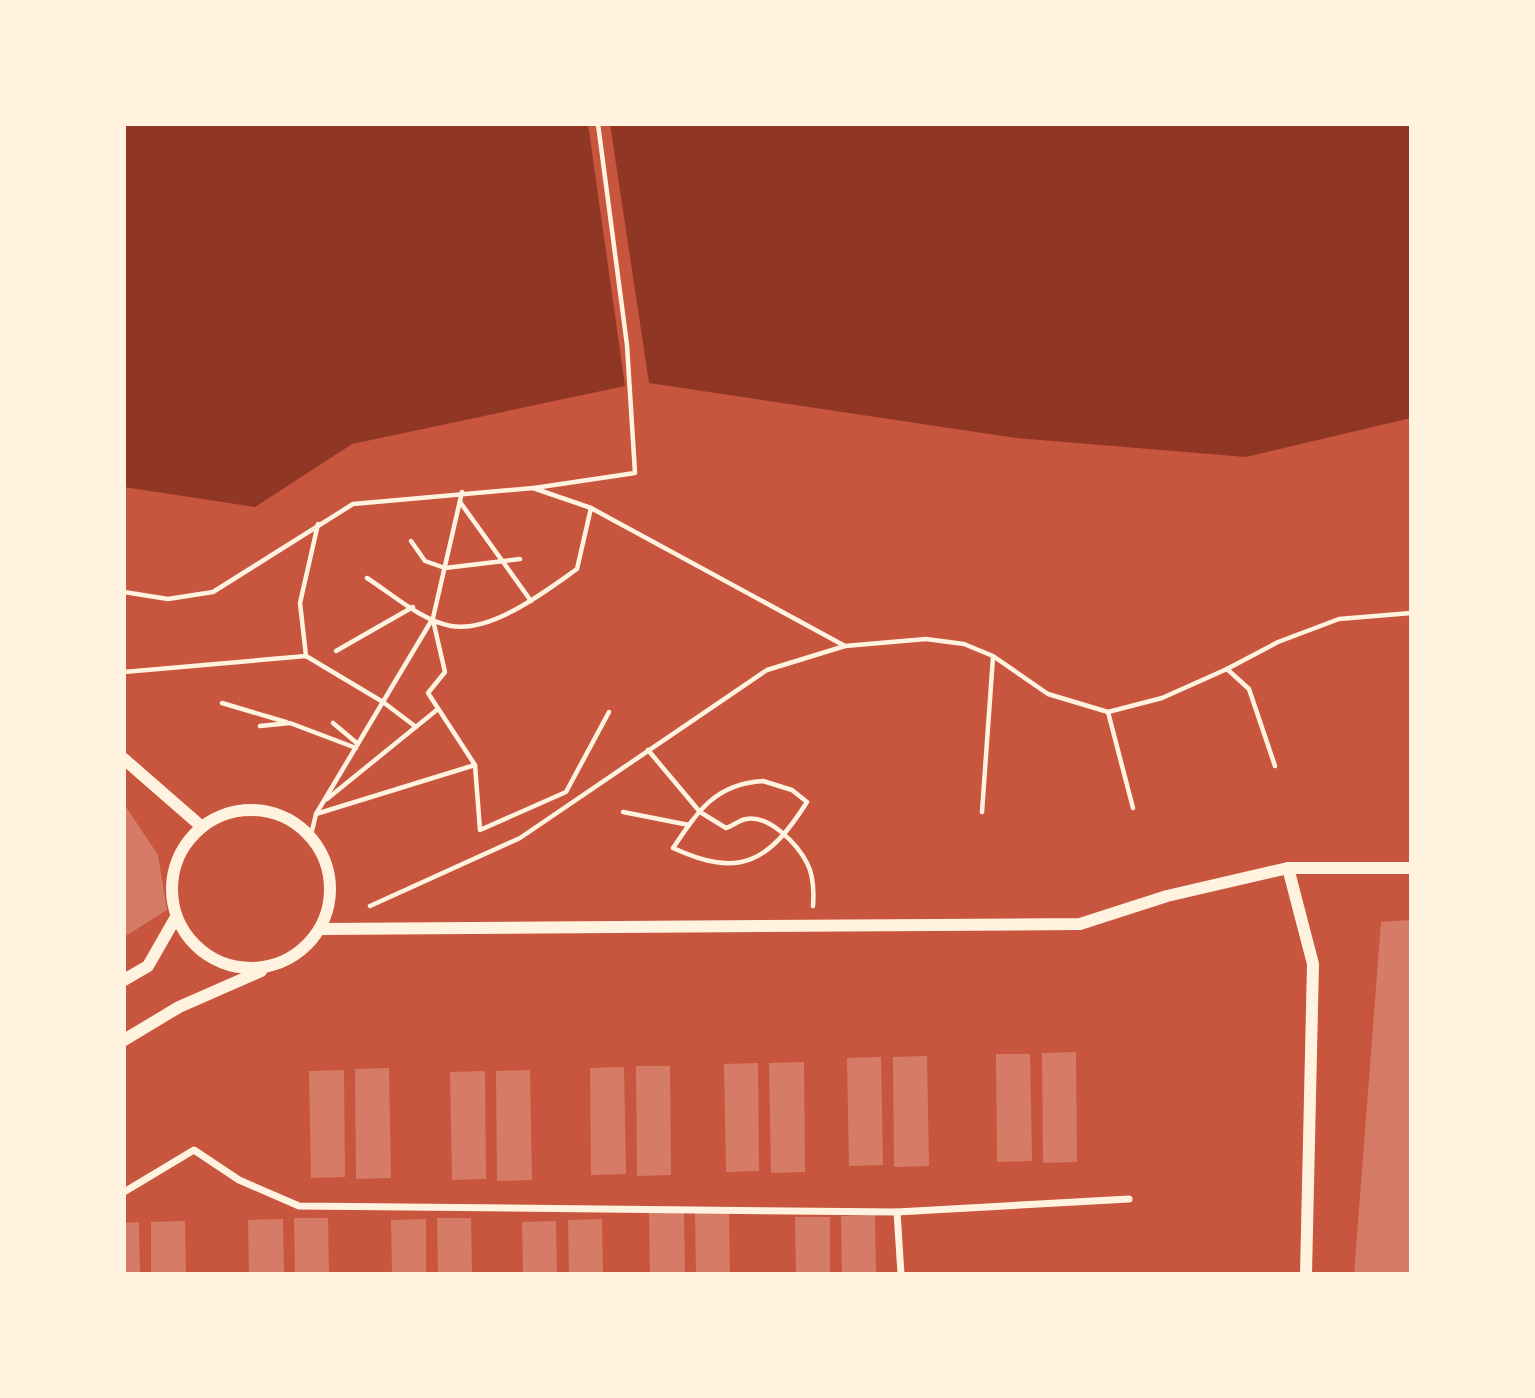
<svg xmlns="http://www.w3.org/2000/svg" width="1535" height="1398" font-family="Rubik,sans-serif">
<rect width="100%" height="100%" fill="#c8553d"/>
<g fill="#8f3625">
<path d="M124 124H588L625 386 352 444 255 507 124 487Z"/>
<path d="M610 124H1411V418L1246 457 1016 438 649 383Z"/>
</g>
<g fill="#d67c66">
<path d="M124 804 158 855 167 910 124 937Z"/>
<path d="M1411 920V1274H1354L1381 922Z"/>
<path d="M1076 1052 1077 1162 1043 1163 1042 1053Z"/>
<path d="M996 1054H1030L1032 1161 997 1162Z"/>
<path d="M927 1056 929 1166 894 1167 893 1057Z"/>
<path d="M881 1057 883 1165 849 1166 847 1058Z"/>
<path d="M804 1062 805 1172 771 1173 769 1063Z"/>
<path d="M758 1063 759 1171 726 1172 724 1064Z"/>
<path d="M636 1066H670L671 1175 637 1176Z"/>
<path d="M624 1067 626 1174 591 1175 590 1068Z"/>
<path d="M389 1068 391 1178 356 1179 355 1069Z"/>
<path d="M344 1070 345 1177 311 1178 309 1071Z"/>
<path d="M530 1070 532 1180 497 1181 496 1071Z"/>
<path d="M485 1071 486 1179 452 1180 450 1072Z"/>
<path d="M729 1211 730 1274H696L695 1212Z"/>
<path d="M684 1212 685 1274H650L649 1213Z"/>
<path d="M875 1215 876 1274H842L841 1216Z"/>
<path d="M795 1217H830V1274H796Z"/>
<path d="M294 1218H328L329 1274H295Z"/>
<path d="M437 1218H471L472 1274H438Z"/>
<path d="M283 1219 284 1274H249L248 1220Z"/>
<path d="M426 1219V1274H392L391 1220Z"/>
<path d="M602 1219 603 1274H569L568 1220Z"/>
<path d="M185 1221 186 1274H151V1222Z"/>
<path d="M556 1221 557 1274H523L522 1222Z"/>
<path d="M139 1222 140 1274H124V1223Z"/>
</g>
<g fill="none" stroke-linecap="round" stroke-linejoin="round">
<g stroke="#fff3e0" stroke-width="4.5">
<path d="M534 488 635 473 627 345 598 124"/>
<path d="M460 502 531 601"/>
<path d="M411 541 425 561 445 568 520 559"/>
<path d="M367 578C392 594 422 621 451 626 492 633 546 591 577 569L591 508"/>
<path d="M124 592 168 599 213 592 353 504 533 488 591 508 845 646 926 639 964 644 993 656 1048 694 1108 712 1162 698 1227 669 1278 642 1339 619 1411 613"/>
<path d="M433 620 445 672 428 693 475 765 480 830 566 792 609 712"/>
<path d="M336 651 413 607"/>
<path d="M306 656 300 603 318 524"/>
<path d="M1227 669 1249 689 1275 766"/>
<path d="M124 672 306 656 383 702 416 727"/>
<path d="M222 703 286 722"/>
<path d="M1108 712 1133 808"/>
<path d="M333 723 358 744"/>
<path d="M260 726 290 723 356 748"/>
<path d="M648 750 700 812 726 828C732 826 740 820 746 819 769 814 798 845 807 863 814 876 814 892 813 906"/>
<path d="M763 781 792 790 807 802C769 862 740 879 673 848 698 811 715 784 763 781Z"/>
<path d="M327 799 438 709"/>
<path d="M623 812 689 825"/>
<path d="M982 812 993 657"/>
<path d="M316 814 475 765"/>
<path d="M311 835 316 814 433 618 462 492"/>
<path d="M370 906 520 838 767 670 845 646"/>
</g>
<g stroke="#fff3e0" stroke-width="7">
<path d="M124 1192 194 1150 239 1180 299 1206 897 1212 1129 1199"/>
<path d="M897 1212 901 1274"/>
</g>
<g stroke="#fff3e0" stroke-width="12">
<path d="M124 759 202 827"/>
<circle cx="251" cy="889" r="79"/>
<path d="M1288 868 1313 964 1306 1274"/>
<path d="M320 929 1080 924 1167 896 1288 868H1411"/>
<path d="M124 980 148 966 176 917"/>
<path d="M124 1040 179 1007 261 971"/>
</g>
</g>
<rect width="1535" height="1398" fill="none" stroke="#fff3e0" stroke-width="252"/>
</svg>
